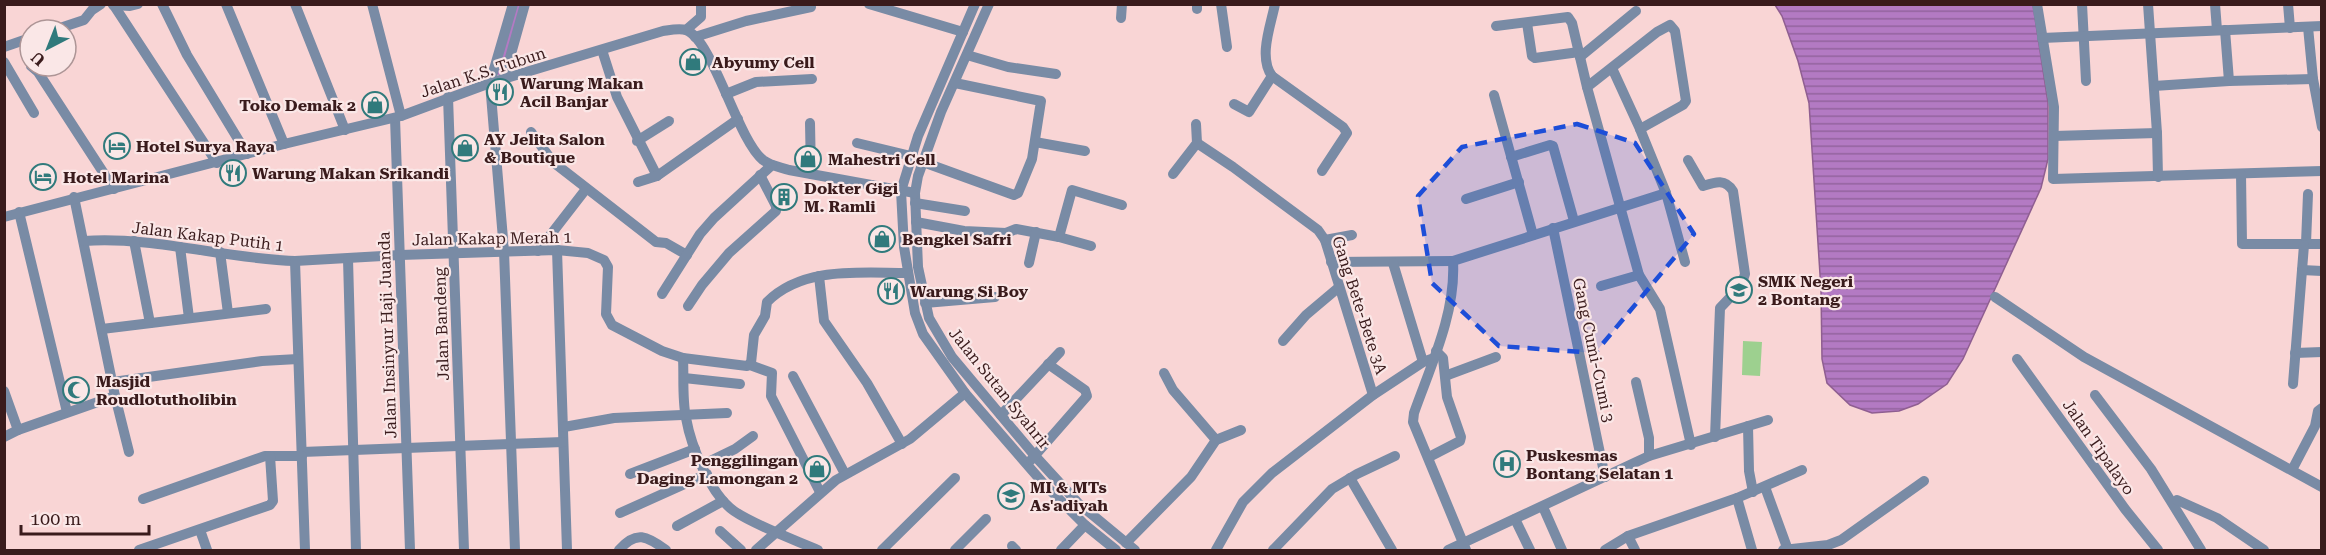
<svg xmlns="http://www.w3.org/2000/svg" width="2326" height="555" font-family="'Roboto Serif',serif">
<defs>
<pattern id="water-rules" width="6" height="5" patternUnits="userSpaceOnUse" patternTransform="scale(1.5)"><rect width="6" height="5" fill="#b37ac3"/><path d="M0 2.5h6" fill="none" stroke="#93639e"/></pattern>
</defs>
<rect width="100%" height="100%" fill="#f9d5d5"/>
<path fill="#9dd08f" d="M1743 341 1762 342 1760 376 1742 375Z"/>
<path fill="url(#water-rules)" stroke="#8f5e91" stroke-width="1.5" d="M1775 5H2033L2048 103V159L2041 188 1963 359 1947 384 1918 404 1899 411 1872 413 1850 405 1827 383 1822 359 1821 290 1809 103 1798 61 1782 16Z"/>
<g fill="none" stroke-linecap="round" stroke-linejoin="round">
<path stroke="#b37ac3" stroke-width="15" d="M501 68 518 4"/>
<g stroke="#798ba5" stroke-width="10">
<path d="M113 4 217 163"/>
<path d="M162 4 187 55 247 154"/>
<path d="M226 4 284 144"/>
<path d="M295 4 345 130"/>
<path d="M372 4 401 116"/>
<path d="M513 4 490 83 504 251 515 550"/>
<path d="M869 4 963 32"/>
<path d="M975 4 918 136 901 191 904 247 915 313 923 334 965 393 1043 483 1085 525 1116 550"/>
<path d="M989 4 941 112 918 176 915 193 918 267 929 318 952 357 1035 456 1078 503 1135 550"/>
<path d="M1221 4 1227 47"/>
<path d="M1275 4C1271 25 1258 57 1272 76L1343 127 1347 133 1322 171"/>
<path d="M2037 4 2054 107 2053 179 2322 171"/>
<path d="M2082 4 2086 81"/>
<path d="M2148 4 2157 133 2158 177"/>
<path d="M2215 4 2217 30"/>
<path d="M2288 4 2290 28"/>
<path d="M113 5 130 6 138 4"/>
<path d="M1197 9V4"/>
<path d="M1121 18 1122 4"/>
<path d="M1527 23 1532 56 1535 58 1579 52"/>
<path d="M1496 26 1568 17 1572 23 1587 87"/>
<path d="M2308 27 2313 79 2322 127"/>
<path d="M54 30 84 20 92 10 101 4"/>
<path d="M686 30 701 17V4"/>
<path d="M2225 30 2229 81"/>
<path d="M695 37 746 21 811 7"/>
<path d="M2042 38 2322 26"/>
<path d="M4 47 30 38"/>
<path d="M602 50 617 97 657 176"/>
<path d="M967 55 1008 67 1056 74"/>
<path d="M1580 57 1636 11"/>
<path d="M4 62 34 113"/>
<path d="M31 66 38 72 114 189"/>
<path d="M1612 68 1640 129 1666 193 1685 262"/>
<path d="M504 79 525 4"/>
<path d="M2154 86 2229 81 2313 79"/>
<path d="M726 94 756 82 812 79"/>
<path d="M1494 95 1533 235"/>
<path d="M448 97 464 550"/>
<path d="M1234 104 1249 112 1272 76"/>
<path d="M395 118 410 550"/>
<path d="M810 123 811 174"/>
<path d="M1640 129 1683 105 1686 101 1675 31 1670 25 1657 32 1587 87 1639 275 1660 309 1691 445"/>
<path d="M531 132 553 162 656 242 666 243 687 255"/>
<path d="M2054 136 2157 133"/>
<path d="M637 141 669 121"/>
<path d="M1035 142 1085 151"/>
<path d="M857 143 911 156"/>
<path d="M1197 143 1233 167 1318 230 1325 240 1373 395"/>
<path d="M1511 157 1550 145 1553 146 1574 221"/>
<path d="M1688 160 1703 186C1715 182 1725 178 1733 191L1745 274 1741 286 1720 308 1715 437"/>
<path d="M923 162 1014 195 1018 193 1032 159 1041 101 955 83"/>
<path d="M1173 174 1197 143 1196 124"/>
<path d="M2241 174 2242 244H2322"/>
<path d="M638 182 657 176 738 119"/>
<path d="M74 197 115 396 129 452"/>
<path d="M1466 199 1519 182"/>
<path d="M915 203 965 211"/>
<path d="M19 212 67 412"/>
<path d="M4 217 284 144 401 116 490 83 663 31C670 30 679 28 686 30 713 40 737 139 763 160 771 166 780 167 789 170L915 193"/>
<path d="M916 222 964 231 1006 233 1016 229 1059 237 1091 246"/>
<path d="M1553 228 1605 477"/>
<path d="M1059 237 1072 190 1122 205"/>
<path d="M1325 240 1352 235"/>
<path d="M84 241C155 236 225 259 295 261L400 255 557 250 588 253 604 260 608 267 606 314 612 325 662 351 683 358 747 366 751 363 754 335 765 316 767 302C803 266 860 273 907 273"/>
<path d="M134 241 150 323"/>
<path d="M2306 243 2308 194"/>
<path d="M180 247 189 318"/>
<path d="M557 250 567 550"/>
<path d="M538 251 586 189"/>
<path d="M220 252 228 313"/>
<path d="M348 259 356 550"/>
<path d="M295 261 305 550"/>
<path d="M1331 262 1453 261"/>
<path d="M1029 263 1036 232"/>
<path d="M1393 263 1423 362"/>
<path d="M2302 270 2322 271"/>
<path d="M819 276 824 321 867 383 902 444"/>
<path d="M1601 286 1639 275"/>
<path d="M662 294 700 234 714 218 772 165"/>
<path d="M1995 297 2084 357 2322 487"/>
<path d="M925 303 995 297"/>
<path d="M688 306 702 285 729 253 776 211V206L760 175"/>
<path d="M102 329 266 309"/>
<path d="M1283 341 1306 315 1338 288"/>
<path d="M2295 353 2322 352"/>
<path d="M683 358C684 377 682 399 686 418 691 446 710 494 734 511 754 525 795 540 818 550"/>
<path d="M2017 359 2125 509 2158 550"/>
<path d="M750 365 772 373 771 396 820 492"/>
<path d="M1164 373 1173 390 1216 440"/>
<path d="M793 376 845 474"/>
<path d="M1445 376 1496 357"/>
<path d="M684 378 740 384"/>
<path d="M113 382 262 361 298 359"/>
<path d="M1636 382 1649 438V456"/>
<path d="M2293 384 2304 245"/>
<path d="M4 391 18 430 115 396"/>
<path d="M2095 395 2151 469 2201 550"/>
<path d="M1001 415 1060 352"/>
<path d="M1748 426 1749 471 1753 492"/>
<path d="M564 427 614 418 727 413"/>
<path d="M4 437 18 430"/>
<path d="M302 452 563 442"/>
<path d="M1429 457 1460 441 1461 437 1447 397 1443 358 1436 351"/>
<path d="M1031 460 1087 396 1085 390 1048 364"/>
<path d="M702 465 735 449 753 436"/>
<path d="M2292 470 2315 426 2318 411 2322 408"/>
<path d="M630 474 695 449"/>
<path d="M1350 478 1392 550"/>
<path d="M1765 487 1788 550"/>
<path d="M1737 498 1752 550"/>
<path d="M143 499 265 456H302"/>
<path d="M2177 500 2217 518 2264 550"/>
<path d="M1543 507 1562 550"/>
<path d="M620 513 707 474"/>
<path d="M1515 519 1530 550"/>
<path d="M677 526 723 501"/>
<path d="M200 530 207 550"/>
<path d="M720 531 741 550"/>
<path d="M1126 543 1191 477 1216 440 1241 430"/>
<path d="M1012 546 1016 550"/>
<path d="M139 550 270 505 273 501 270 456"/>
<path d="M619 550C636 530 647 536 666 550"/>
<path d="M756 550 836 480 910 439 965 393"/>
<path d="M882 550 955 478"/>
<path d="M955 550 986 519"/>
<path d="M1061 550 1085 525"/>
<path d="M1216 550 1243 502 1272 473 1373 395 1423 362 1434 358"/>
<path d="M1273 550 1332 489 1357 474 1395 456"/>
<path d="M1448 550 1649 456 1768 420"/>
<path d="M1466 550 1413 422 1414 413C1431 365 1456 313 1453 261L1666 193"/>
<path d="M1605 550 1628 536"/>
<path d="M1635 550 1628 536 1737 498 1802 470"/>
<path d="M1783 550 1828 545 1841 540 1924 481"/>
</g>
</g>
<path fill="#1d4ed8" fill-opacity="0.2" stroke="#1d4ed8" stroke-width="4.5" stroke-dasharray="12 8" stroke-linejoin="round" d="M1577 124 1635 143 1694 234 1595 353 1499 346 1432 283 1418 196 1462 147Z"/>
<defs>
<symbol id="shop-ring" viewBox="-11 -11 22 22"><circle r="9.5" fill="#fae7e7" stroke="#307a7c" stroke-width="1.5"/><path d="M-5-2.5h2.3a2.7 3.5 0 0 1 5.4 0H5L5.5 6h-11ZM-1.5-2.5h3a1.5 2.3 0 0 0-3 0Z" fill="#307a7c"/></symbol>
<symbol id="restaurant-ring" viewBox="-11 -11 22 22"><circle r="9.5" fill="#fae7e7" stroke="#307a7c" stroke-width="1.5"/><path d="M-5-6h1v4h1v-4h1v4h1v-4h1v5L-1.5 .5V6h-2V.5L-5-1ZM5-6V6H3V1.5H1.5Q1.5-4 5-6Z" fill="#307a7c"/></symbol>
<symbol id="hotel-ring" viewBox="-11 -11 22 22"><circle r="9.5" fill="#fae7e7" stroke="#307a7c" stroke-width="1.5"/><path d="M-6-4.5h1.5V1H6V5H4.5V3h-9V5H-6ZM-4 0a1.8 1.8 0 1 1 3.6 0ZM.5 0V-2.5h3Q6-2.5 6 0Z" fill="#307a7c"/></symbol>
<symbol id="building-ring" viewBox="-11 -11 22 22"><circle r="9.5" fill="#fae7e7" stroke="#307a7c" stroke-width="1.5"/><path d="M-4-6H4V6H1V3H-1V6H-4ZM-2.5-4.3h1.7v1.8h-1.7ZM.8-4.3h1.7v1.8H.8ZM-2.5-1h1.7V.8h-1.7ZM.8-1h1.7V.8H.8Z" fill="#307a7c"/></symbol>
<symbol id="school-ring" viewBox="-11 -11 22 22"><circle r="9.5" fill="#fae7e7" stroke="#307a7c" stroke-width="1.5"/><path d="M0-5L7-2L0 1L-7-2ZM-4 1L0 2.5L4 1V4Q0 6-4 4Z" fill="#307a7c"/></symbol>
<symbol id="mosque-ring" viewBox="-11 -11 22 22"><circle r="9.5" fill="#fae7e7" stroke="#307a7c" stroke-width="1.5"/><path d="M3.5-4.9A6 6 0 1 0 3.5 4.9A5 5 0 1 1 3.5-4.9Z" fill="#307a7c"/></symbol>
<symbol id="hospital-ring" viewBox="-11 -11 22 22"><circle r="9.5" fill="#fae7e7" stroke="#307a7c" stroke-width="1.5"/><path d="M-5-5h3v3.5h4V-5h3V5h-3V1.5h-4V5h-3Z" fill="#307a7c"/></symbol>
</defs>
<g fill-rule="evenodd">
<use href="#shop-ring" x="678" y="47" width="30" height="30"/>
<use href="#restaurant-ring" x="485" y="77" width="30" height="30"/>
<use href="#shop-ring" x="360" y="90" width="30" height="30"/>
<use href="#hotel-ring" x="102" y="131" width="30" height="30"/>
<use href="#shop-ring" x="450" y="133" width="30" height="30"/>
<use href="#shop-ring" x="793" y="144" width="30" height="30"/>
<use href="#restaurant-ring" x="218" y="158" width="30" height="30"/>
<use href="#hotel-ring" x="28" y="162" width="30" height="30"/>
<use href="#building-ring" x="769" y="182" width="30" height="30"/>
<use href="#shop-ring" x="867" y="224" width="30" height="30"/>
<use href="#school-ring" x="1724" y="275" width="30" height="30"/>
<use href="#restaurant-ring" x="876" y="276" width="30" height="30"/>
<use href="#mosque-ring" x="61" y="375" width="30" height="30"/>
<use href="#hospital-ring" x="1492" y="449" width="30" height="30"/>
<use href="#shop-ring" x="802" y="454" width="30" height="30"/>
<use href="#school-ring" x="996" y="481" width="30" height="30"/>
</g>
<g text-anchor="middle" stroke-width="4.5" stroke-linejoin="round" paint-order="stroke">
<g font-size="16" font-weight="bold" fill="#3a1b1c" stroke="#fae7e7" text-anchor="start">
<text x="712" y="68">Abyumy Cell</text>
<text x="520" y="89">Warung Makan<tspan x="520" dy="18">Acil Banjar</tspan></text>
<text x="356" y="111" text-anchor="end">Toko Demak 2</text>
<text x="484" y="145">AY Jelita Salon<tspan x="484" dy="18">&amp; Boutique</tspan></text>
<text x="136" y="152">Hotel Surya Raya</text>
<text x="828" y="165">Mahestri Cell</text>
<text x="252" y="179">Warung Makan Srikandi</text>
<text x="63" y="183">Hotel Marina</text>
<text x="804" y="194">Dokter Gigi<tspan x="804" dy="18">M. Ramli</tspan></text>
<text x="902" y="245">Bengkel Safri</text>
<text x="1758" y="287">SMK Negeri<tspan x="1758" dy="18">2 Bontang</tspan></text>
<text x="910" y="297">Warung Si Boy</text>
<text x="96" y="387">Masjid<tspan x="96" dy="18">Roudlotutholibin</tspan></text>
<text x="1526" y="461">Puskesmas<tspan x="1526" dy="18">Bontang Selatan 1</tspan></text>
<text x="798" y="466" text-anchor="end">Penggilingan<tspan x="798" dy="18">Daging Lamongan 2</tspan></text>
<text x="1030" y="493">MI &amp; MTs<tspan x="1030" dy="18">As'adiyah</tspan></text>
</g>
<g font-size="16" fill="#3a1b1c" stroke="#fae7e7">
<text transform="translate(483 72) rotate(-18)" y="6">Jalan K.S. Tubun</text>
<text transform="translate(208 236) rotate(7)" y="6">Jalan Kakap Putih 1</text>
<text transform="translate(492 238) rotate(-1)" y="6">Jalan Kakap Merah 1</text>
<text transform="translate(1360 305) rotate(72)" y="6">Gang Bete-Bete 3A</text>
<text transform="translate(441 324) rotate(-92)" y="6">Jalan Bandeng</text>
<text transform="translate(387 335) rotate(-92)" y="6">Jalan Insinyur Haji Juanda</text>
<text transform="translate(1594 350) rotate(78)" y="6">Gang Cumi-Cumi 3</text>
<text transform="translate(1000 388) rotate(51)" y="6">Jalan Sutan Syahrir</text>
<text transform="translate(2099 447) rotate(55)" y="6">Jalan Tipalayo</text>
</g>
</g>
<rect width="2326" height="555" fill="none" stroke="#3a1b1c" stroke-width="12"/>
<g transform="translate(48 48) rotate(222)"><circle r="28" fill="#fae7e7" stroke="#ad9596" stroke-width="1.5"/>
<path d="M0-4.5L10 22L0 15L-10 22Z" fill="#307a7c"/>
<text y="-9" font-size="16" font-weight="bold" text-anchor="middle" fill="#3a1b1c">U</text>
</g>
<path d="M21 525v9h128v-9" fill="none" stroke="#3a1b1c" stroke-width="3"/>
<text x="30" y="525" font-size="18" fill="#3a1b1c" stroke="#fae7e7" stroke-width="4.5" paint-order="stroke">100 m</text>
</svg>
